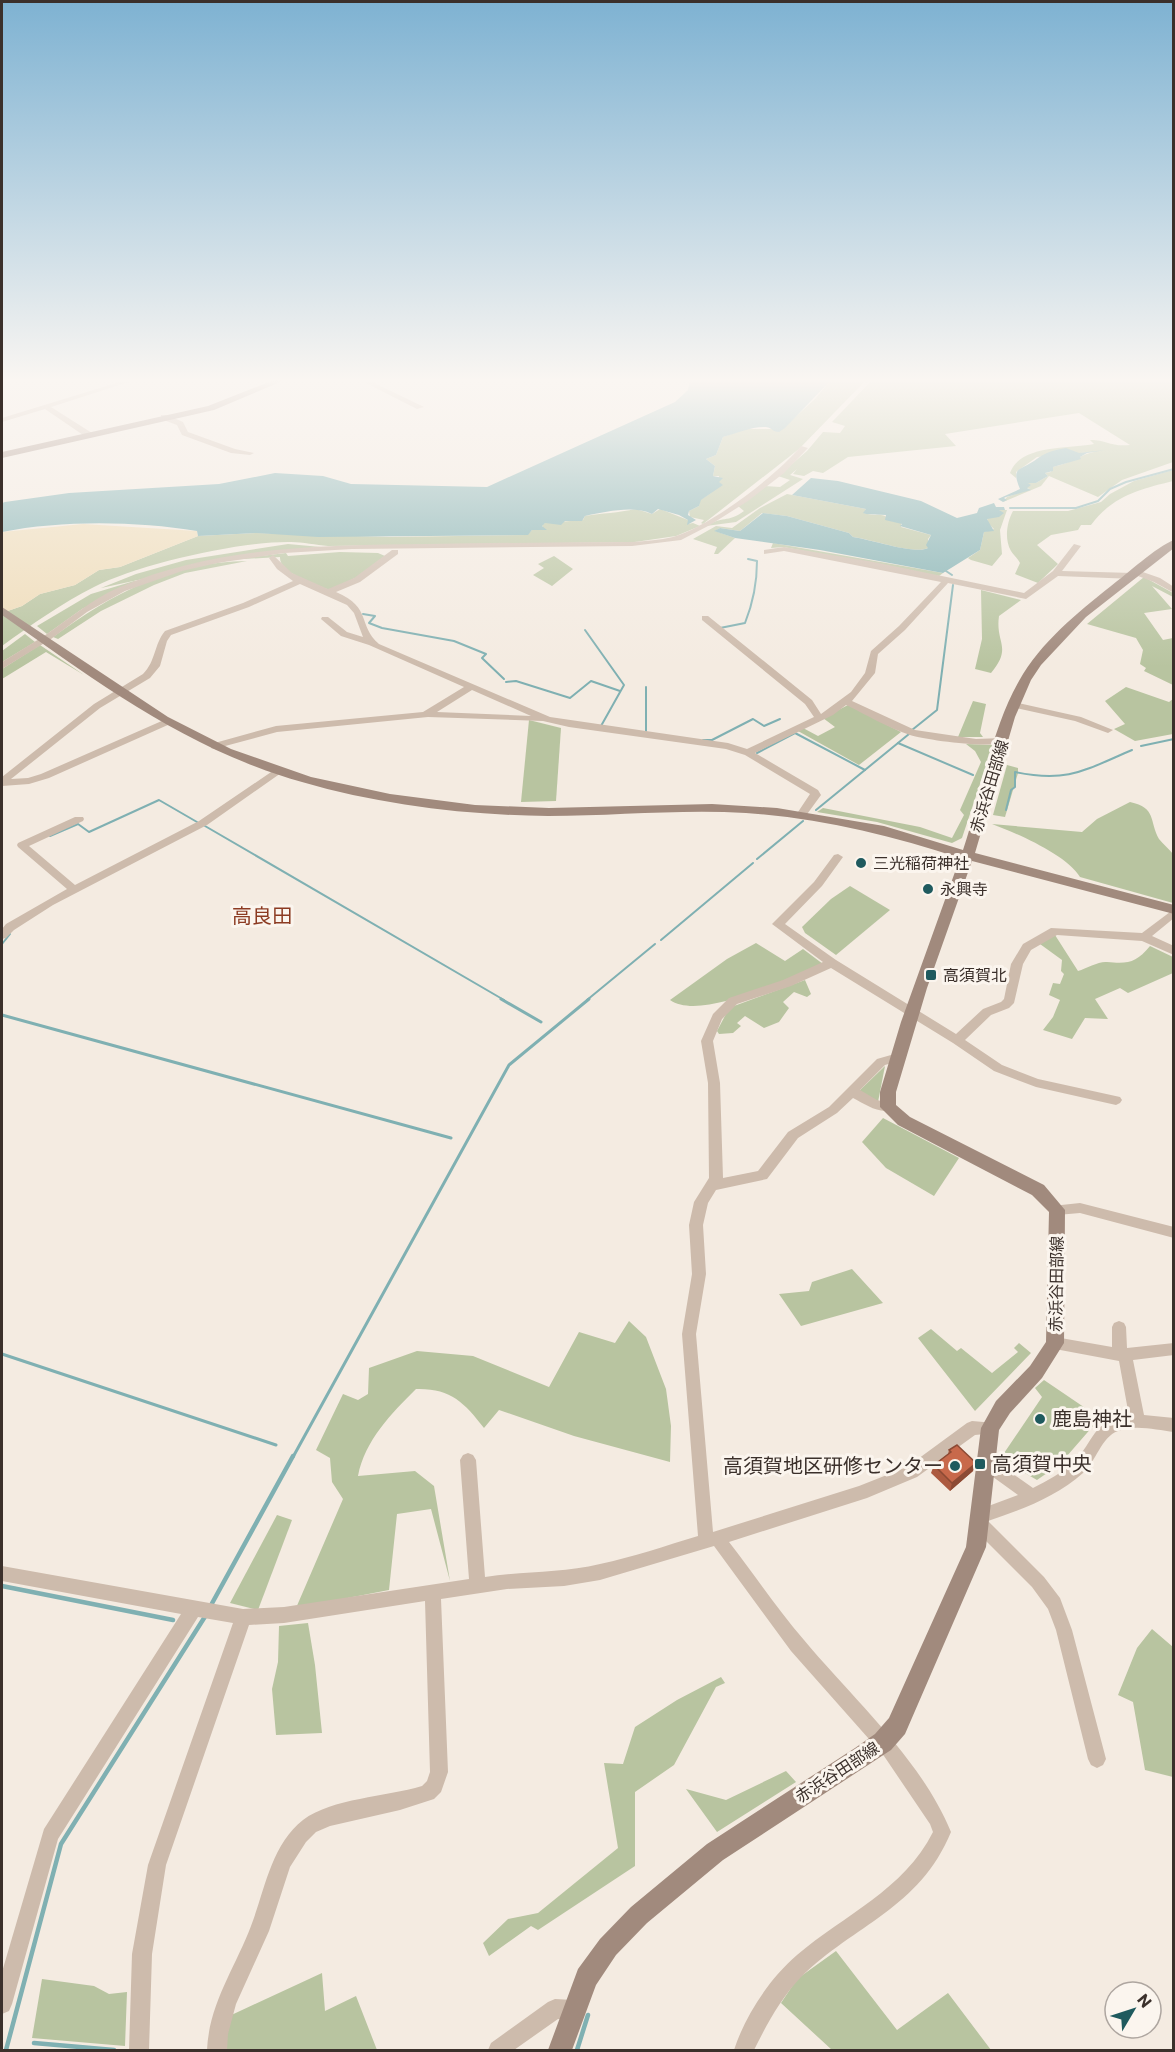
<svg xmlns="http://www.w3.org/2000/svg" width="1175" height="2052" font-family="Commissioner,'Noto Sans JP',sans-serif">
<rect width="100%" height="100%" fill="#f4ebe1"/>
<g fill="#b8c4a0">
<path d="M831 380H866L799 449 703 524 701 523 704 520 690 517 689 511 699 506 700 500C710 494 719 489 719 476H713L715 466 706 459 716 455 723 437 745 429H782L815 399Z"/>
<path d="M872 380H1173V462L1122 480 1098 497 1049 476 1041 486 1003 502 1007 497 1030 489 1027 488V483H1036L1048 476 1045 473 1051 472 1052 467C1071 464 1082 452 1102 451L1037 457 1016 472V478L1010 473C1020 444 1070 449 1094 444L1090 440C1108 440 1110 447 1130 445L1079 413 945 434 956 446 848 457 823 473 813 471 804 476 793 474 797 469 790 475 803 479 736 522 706 526C721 516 728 523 744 511L738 506 765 486 780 487 790 480 778 476 807 451 823 432 840 433 845 426 832 422Z"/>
<path d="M1173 470V481C1141 489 1112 496 1091 525H1081L1078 530 1051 535 1037 545 1058 564 1038 583 1015 574 1020 563C1017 557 1014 556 1011 551 1004 539 1007 522 1013 511H1068L1101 502 1110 494 1134 481Z"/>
<path d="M787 494 866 509 864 513C880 518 878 510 894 522H901V527L931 535 928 539V548C914 555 871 539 853 537L849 533 787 516 762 513 740 531 720 528 715 531 735 538 718 554H714L717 547 693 539 716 526 732 528 760 508Z"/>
<path d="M636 509 652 514 660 509 688 520V524L693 523 700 526 676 536 635 542 328 546C316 545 303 542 291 542 241 541 139 564 94 587 62 603 31 625 2 646V613L22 606 40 594 75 585 99 570 120 567 198 536 256 533 389 537 527 535 532 530 543 528 542 524 545 523 583 520 585 516C602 513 618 513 636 509Z"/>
<path d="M999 510H1007L1000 530 1002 554 992 566 971 560 968 558 980 550 984 532 994 529 988 523 987 518 1000 515Z"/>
<path d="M773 543 943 573 939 576 783 547 771 548Z"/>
<path d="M288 544 321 547 267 552 101 588 136 574 186 560Z"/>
<path d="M340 552 378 553 385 556 357 577 330 590C316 585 279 573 280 557L226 560 286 553 288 556Z"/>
<path d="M554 556 573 569 552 586 533 575 544 568 538 564Z"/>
<path d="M247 561 185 573 154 585 101 611 58 639 53 637C113 593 171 562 247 561Z"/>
<path d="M1144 577 1173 593V597L1152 586 1172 609 1144 613 1163 640 1173 638V685L1144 671 1146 668 1140 664 1143 650 1136 638 1087 624Z"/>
<path d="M134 581 137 582 82 609 47 634 37 626 91 594Z"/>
<path d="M981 590 1021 600 999 616C995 643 1013 647 991 673L975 669 982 639Z"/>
<path d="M25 634 35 642 2 662V651Z"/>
<path d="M40 645 84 675 46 652 2 679V669Z"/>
<path d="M1126 687 1169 702 1173 699V734L1135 741 1114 729 1125 724 1105 701Z"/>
<path d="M973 701 986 704 980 733 983 737H958Z"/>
<path d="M848 705 901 732 859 765 798 731 803 728 818 736 835 727 823 718Z"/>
<path d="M529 720 561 728 556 801 521 802Z"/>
<path d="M966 744 993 745 962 838 952 843 877 822 817 812 823 808 920 827 952 838 964 815 960 810 981 762 975 751Z"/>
<path d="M1007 765 1018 768V773L1005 817 993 815Z"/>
<path d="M1130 802C1157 808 1149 821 1159 839 1163 844 1169 849 1173 854V903L1080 877C1067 855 1016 833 992 824L1082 832 1097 819Z"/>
<path d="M850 886 890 910 836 955 805 933 802 927 831 899Z"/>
<path d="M1055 935 1078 971C1087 968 1099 961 1107 962 1128 964 1136 963 1150 946L1173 957V973L1128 993 1120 988 1095 999 1108 1019 1085 1018 1072 1039 1043 1030 1053 1017 1060 1000 1049 995 1053 983 1060 984 1064 974 1061 971 1062 960 1040 944Z"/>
<path d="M756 943 785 961 803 949 823 964C790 977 701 1022 670 1000L727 959Z"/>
<path d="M805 980 811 994 807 997 794 992 783 1002 789 1008 779 1022 764 1028 745 1016 737 1023 741 1026 733 1033 719 1034 717 1031 727 1012 734 1006Z"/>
<path d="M885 1066 878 1102 858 1092Z"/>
<path d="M883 1118 959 1158 934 1196 886 1168 862 1142Z"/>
<path d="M852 1269 883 1303 801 1326 779 1294 809 1291 812 1282Z"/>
<path d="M629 1321 646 1337 666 1389 671 1426 670 1462 574 1436 499 1410 484 1428C464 1402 450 1388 416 1389 391 1414 365 1440 358 1476L415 1471 434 1486 450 1581 431 1509 397 1514 389 1590 296 1608 343 1499 332 1482 330 1458 316 1450 343 1394 358 1400 368 1394 369 1368 417 1351 473 1356 549 1387 579 1332 615 1343Z"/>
<path d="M931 1329 957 1351 961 1348 992 1373 1018 1352 1014 1348 1019 1343 1031 1353 975 1411 918 1338Z"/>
<path d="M1044 1380 1100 1418 1060 1464 1037 1480 1000 1459 1042 1397 1035 1388Z"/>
<path d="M277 1515 292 1520 258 1610 230 1603Z"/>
<path d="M308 1623 315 1665 322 1733 276 1735 272 1689 278 1662 279 1626Z"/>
<path d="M1152 1629 1173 1647V1777L1145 1770 1133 1702 1118 1695 1137 1648Z"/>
<path d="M721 1677 725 1683 716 1687 674 1765 635 1792V1866L538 1930 531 1926 489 1956 483 1943 508 1919 538 1913 618 1848 604 1763 623 1764 635 1727 677 1700Z"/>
<path d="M786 1771 796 1782 717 1832 686 1789 726 1800Z"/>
<path d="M836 1951 897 2030 948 1993 991 2050H832L781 2003 797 1979Z"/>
<path d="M322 1973 325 2011 356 1996 377 2050H226L225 2018Z"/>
<path d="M42 1979 94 1986 109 1994 127 1992 125 2046 32 2038Z"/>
</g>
<path fill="#efdcb8" d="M83 524 197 531 198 536 120 567 99 570 75 585 40 594 22 606 2 613V532Z"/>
<g fill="#7fb0b2">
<path d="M690 380H831L785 428 779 432C772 432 773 428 766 427 753 426 737 433 723 437L716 455 706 459 715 466 713 476 723 478 719 482 723 485 701 500 699 506 689 511 688 515 696 520 687 525 688 520 679 515 658 509 652 514C633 505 606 512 585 516L582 521H565L561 525 545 523 542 526 547 530H532L528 535 318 537 256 533 198 536 197 531C136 521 62 520 2 532V503L5 502 69 493 219 484 275 473 323 476 351 484 487 487 675 402 688 390Z"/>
<path d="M1066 448 1079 453 1105 450 1087 453 1080 457 1081 459 1053 467V471L1045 473 1048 476 1036 483H1028L1031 485 1027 488 1031 490 1006 497 1004 498 1007 500 1003 502 998 499 1020 489C1011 467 1019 471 1034 461 1046 452 1051 451 1066 448Z"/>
<path d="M811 478 838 481 921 501 957 518 977 513 979 508 994 503 996 507H1004L1005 510H999L1004 513 999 517 987 519 994 531 984 532 980 550 943 573 820 550 735 538 714 531 720 528 740 531 763 513 787 516 849 533 853 537C869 539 916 555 928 548L926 545 931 535 900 526 902 524 885 520 886 515 866 514 863 513 866 509 792 495Z"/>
</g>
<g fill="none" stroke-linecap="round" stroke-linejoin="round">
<g stroke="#7fb0b2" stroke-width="2">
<path d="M1010 508H1076L1098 501 1110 489 1126 482 1174 469"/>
<path d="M943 569 952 575"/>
<path d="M363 614 375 616 369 623 382 628 454 641 486 654 482 658 504 679"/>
<path d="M720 628 745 623C753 603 757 583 757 561L748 559"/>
<path d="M585 630 624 685 601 726"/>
<path d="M506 682 516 681 570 698 591 681 620 691"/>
<path d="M646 687V733"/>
<path d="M912 730 937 710 953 585"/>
<path d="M703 740H712L753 719 764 726 780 719"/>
<path d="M898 743 973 775"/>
<path d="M1141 746 1174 739"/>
<path d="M757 753 795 733 865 770"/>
<path d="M816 810 909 734"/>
<path d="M1006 810 1011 790 1015 787V772C1068 783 1085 770 1132 750"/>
<path d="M205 826 504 1000"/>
<path d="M50 836 78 824 89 832 159 800 197 822"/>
<path d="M757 859 803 821"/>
<path d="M661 940 753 863"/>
<path d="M2 944 10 934"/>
<path d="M587 1000 655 944"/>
</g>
<g stroke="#7fb0b2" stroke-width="3">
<path d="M501 999 541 1022"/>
<path d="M2 1015 451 1138"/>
<path d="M2 1354 276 1445"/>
<path d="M293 1457 509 1065 589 999"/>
</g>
<g stroke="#7fb0b2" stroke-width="4.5">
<path d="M2 1586 173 1620"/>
<path d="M210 1607 293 1456"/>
<path d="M34 2043 114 2050"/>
<path d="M6 2050 61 1844 206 1615"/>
<path d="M577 2050 588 2015"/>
</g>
<g fill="#cdbbac" fill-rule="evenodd">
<path d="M126 380H135L51 407 92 433V437H86L45 409 2 422V418Z"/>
<path d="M360 380H368L424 407 417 409Z"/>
<path d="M161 415H167L183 422 188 432 235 449 254 453 250 455 231 453 182 435 177 425 161 419Z"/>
<path d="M801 446 808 448 784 473 748 501 710 525 681 540 632 546 352 549 284 553 217 563 182 571 125 591 87 612 51 639 2 669V662C16 653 30 645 44 636 69 619 92 599 120 587 217 546 324 545 428 544 496 543 564 542 632 542 646 541 660 540 673 537 711 526 776 476 801 446Z"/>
<path d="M1074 544 1081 546 1062 571 1133 573 1137 570 1160 578 1174 587V593L1154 582 1138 576 1134 579 1058 576 1026 599 948 583 905 630 878 654 875 673 852 701 915 730 976 739 1003 738 1008 741C996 750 926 740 910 735 888 728 867 715 846 705L833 715 755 753 818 790 821 795 805 817 801 818 796 815 810 794 745 755 726 749 569 727 543 721 428 717 277 732 214 749 211 748V744L276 726 423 712 464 687 369 645 341 636 321 619 322 617H328L347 632 363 637 354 613 347 605 300 584 249 607 171 635 167 641 160 666 150 678 100 708 11 779 28 778 41 774 164 720H170V724L49 778 29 784 2 786V777L94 704 143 674C156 661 154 644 165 631L243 603 293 581 277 569 269 558 273 555 292 573 328 589 354 578 392 550H398V554L360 582 336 592C373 608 357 625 379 644L550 717 728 743 747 749 814 717 805 704 702 620V616H708L812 700 821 714 851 692 865 673 871 651 899 626 941 582 784 551 764 554V550L784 547 874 562 1024 593 1053 571ZM472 690 531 716 437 712Z"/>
<path d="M1014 702 1081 717 1113 730 1108 733 1075 721 1011 707V703Z"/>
<path d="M277 768 282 771 281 773 207 825 53 905 14 930 6 938 2 939V929L6 924 67 889 18 847 17 845 18 843 75 817H83L84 819 83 821 29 846 75 885 199 821Z"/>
<path d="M838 854 843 857 822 886 785 924 836 960 956 1034 983 1009 1001 1002 1004 999 1011 964 1023 944 1051 928 1142 933 1174 909V918L1152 936 1174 946V955L1142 941 1057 935 1031 950 1023 964 1014 1003 1009 1008 991 1015 965 1040 1002 1065 1038 1079 1120 1097 1122 1100 1120 1103 1116 1105 1036 1087 994 1071 953 1043 831 968 791 986 737 1004 722 1019 713 1041 720 1083 723 1178 758 1171 788 1132 829 1107 877 1059 898 1053 904 1057 902 1060 885 1065 860 1090 877 1100 892 1104 894 1107 892 1110C878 1114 865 1104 853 1098L837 1113 798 1138 767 1179 716 1190 708 1203 703 1225 706 1274 696 1334 713 1532 859 1486 907 1467 967 1423 972 1421 995 1423 998 1428 995 1433 975 1435 917 1477 867 1498 729 1542C754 1574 777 1609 804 1640 854 1700 921 1759 951 1832 919 1909 855 1924 801 1977 781 1998 767 2024 754 2050H734C745 2016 769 1979 797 1955 844 1915 904 1890 933 1832L930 1824 884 1756 791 1651 714 1546 600 1580 564 1586 507 1589 441 1599 448 1772 441 1792 434 1799 400 1810 330 1826 316 1832 306 1842 290 1867 269 1931 236 2004 228 2034 227 2050H207C209 2004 235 1968 251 1926 265 1890 271 1845 303 1820 332 1798 386 1797 422 1786L427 1781 430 1772 425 1601 284 1623 249 1625 166 1865 152 1954 149 2050H129L132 1954 148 1865 233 1623 198 1617 58 1839 12 2004 9 2011 2 2014V1972L44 1829 181 1614 2 1581V1566L243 1609 284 1607 469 1579 460 1460 463 1455 468 1453 473 1455 476 1460 485 1577C524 1571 562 1573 600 1564 633 1557 665 1546 698 1536L682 1334 692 1274 689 1225 694 1202 709 1178 708 1083 701 1041 713 1014 729 998 783 980 823 962 772 924 814 882 834 855Z"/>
<path d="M1080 1203 1174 1227V1238L1080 1213 1057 1215 1052 1214 1050 1210 1052 1206Z"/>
<path d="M1119 1321 1124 1323 1126 1327 1127 1348 1174 1343V1355L1133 1360 1144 1415 1174 1418V1432C1157 1430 1135 1424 1118 1431 1101 1437 1096 1462 1083 1473 1056 1497 1021 1510 988 1521L1044 1577 1060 1598 1072 1630 1106 1759 1103 1765 1097 1768 1091 1765 1088 1759 1056 1630 1048 1609 1032 1587 974 1529 972 1524 975 1511 1018 1495 982 1469 979 1464 982 1459 987 1457 992 1459 1033 1488C1047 1481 1062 1473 1073 1462 1096 1441 1090 1421 1129 1416L1119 1361 1055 1349 1050 1347 1048 1343 1050 1339 1055 1337 1112 1347V1327L1114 1323Z"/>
<path d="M555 1999 573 2000 580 2003 583 2010 580 2017 573 2020 558 2019 514 2050H488L491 2043 548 2002Z"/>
</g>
<g fill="#a18a7d" fill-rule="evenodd">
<path d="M274 380H285L214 410 2 458V452L208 406Z"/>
<path d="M1174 540V548L1086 617 1041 665 1031 680 1015 717 975 853 1174 905V914L972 861 927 988 896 1092V1105L910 1117 1044 1185 1065 1210 1064 1343 1042 1378 1010 1413 999 1430 986 1547 905 1734 891 1750 723 1860 647 1923 616 1955 596 1985 572 2050H548L578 1969 600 1939 631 1907 707 1844 855 1748 875 1734 889 1718 966 1547 981 1428 996 1401 1030 1366 1046 1342 1049 1212 1032 1195 898 1125 880 1107V1092L901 1022 960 858C890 835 820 818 746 813 680 809 614 816 548 816 465 815 381 805 302 782 188 750 97 682 2 615V607L168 717 231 749 311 777 390 794 475 805 549 808 712 804 777 808 884 826 963 850C982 794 990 732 1019 681 1041 642 1077 613 1111 586 1127 574 1156 547 1174 540Z"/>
</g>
</g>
<path fill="#ac5a40" d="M949 1450 973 1471 950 1491 931 1473 934 1465 948 1454Z"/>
<path fill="#8c4a34" d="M976 1463 973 1471 950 1491 952 1483Z"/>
<path fill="#c8694b" stroke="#8c4a34" stroke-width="1.5" d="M957 1445 976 1463 952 1483 934 1465 951 1452 949 1450Z"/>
<linearGradient id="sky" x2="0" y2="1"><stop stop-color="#7eb2d2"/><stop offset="0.57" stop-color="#faf6f2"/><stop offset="1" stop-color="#faf6f2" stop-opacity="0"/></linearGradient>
<rect width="1175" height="667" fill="url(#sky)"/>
<g fill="#1f5a5e" stroke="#fbf5ee" stroke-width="2">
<circle cx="861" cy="863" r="6"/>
<circle cx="928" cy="889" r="6"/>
<rect x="925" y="969" width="12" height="12" rx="3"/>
<circle cx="1040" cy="1419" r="6"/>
<rect x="974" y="1458" width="12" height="12" rx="3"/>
<circle cx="955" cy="1466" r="6"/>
</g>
<g text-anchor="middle" stroke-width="6" stroke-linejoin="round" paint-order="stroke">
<g font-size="16" fill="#3b302b" stroke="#fbf5ee">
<text transform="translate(989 786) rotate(-73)" y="6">赤浜谷田部線</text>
<text transform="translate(1056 1284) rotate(-89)" y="6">赤浜谷田部線</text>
<text transform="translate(837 1772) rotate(-33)" y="6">赤浜谷田部線</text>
</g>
<g font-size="16" fill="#3b302b" stroke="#fbf5ee" text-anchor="start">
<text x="873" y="869">三光稲荷神社</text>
<text x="940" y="895">永興寺</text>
<text x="943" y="981">高須賀北</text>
</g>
<g font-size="20" fill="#8c3b22" stroke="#fbf5ee">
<text x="262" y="923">高良田</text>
</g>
<g font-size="20" fill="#3b302b" stroke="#fbf5ee" text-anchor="start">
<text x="1052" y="1426">鹿島神社</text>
<text x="992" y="1471">高須賀中央</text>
<text x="943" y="1473" text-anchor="end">高須賀地区研修センター</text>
</g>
</g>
<rect width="1175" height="2052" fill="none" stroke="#3b302b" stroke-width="6"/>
<g transform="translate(1133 2010) rotate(51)"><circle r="28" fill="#fbf5ee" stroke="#aea6a0" stroke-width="1.5"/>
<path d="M0-4.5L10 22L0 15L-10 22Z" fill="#1f5a5e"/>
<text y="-9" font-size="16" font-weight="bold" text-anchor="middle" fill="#3b302b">N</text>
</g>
</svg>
